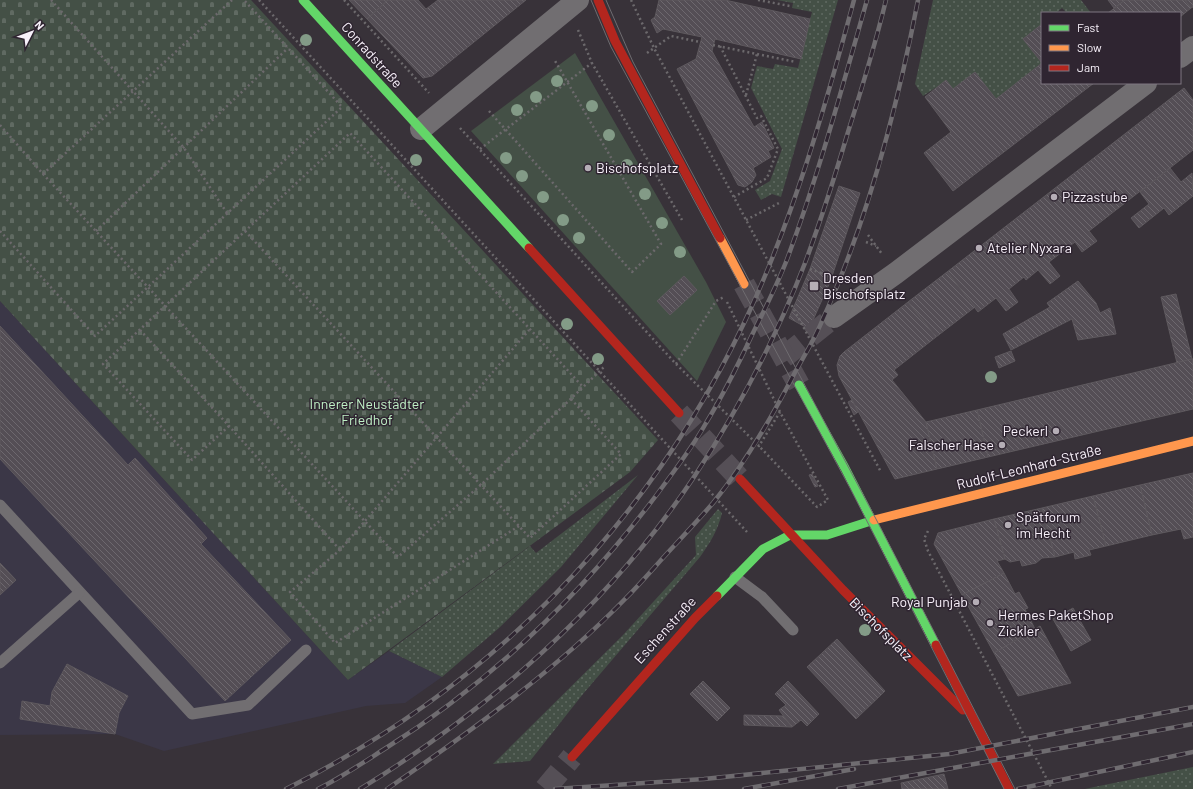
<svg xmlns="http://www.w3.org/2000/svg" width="1193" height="789" font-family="Barlow,sans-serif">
<defs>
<pattern id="grass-dots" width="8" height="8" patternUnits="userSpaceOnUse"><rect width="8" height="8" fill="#445046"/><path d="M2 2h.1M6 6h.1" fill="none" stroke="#606a62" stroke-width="1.8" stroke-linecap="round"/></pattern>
<pattern id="cemetery-stones" width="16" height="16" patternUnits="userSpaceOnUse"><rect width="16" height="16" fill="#445046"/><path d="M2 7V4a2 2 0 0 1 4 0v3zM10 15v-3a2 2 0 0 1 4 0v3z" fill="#606a62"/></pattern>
<pattern id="building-back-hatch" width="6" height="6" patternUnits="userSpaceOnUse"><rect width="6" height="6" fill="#544e55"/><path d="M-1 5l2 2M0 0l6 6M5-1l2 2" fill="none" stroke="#6d686e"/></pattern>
</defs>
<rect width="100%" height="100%" fill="#383239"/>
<path fill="#3b3747" d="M0 301 348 680 389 651 442 677 405 703 366 706 164 751 115 734 0 735Z"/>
<g fill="url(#grass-dots)">
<path d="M777 0H838L781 197 772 194 761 200 755 190 770 181 782 149 751 88 757 66 773 69 775 64 798 68 812 12 792 8 793 3Z"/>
<path d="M933 0H1081L1091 13H1067L1062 8 1056 13H1042V24L1023 39 1042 63 996 99 975 72 953 89 946 81 923 96 915 84Z"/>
<path d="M638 475 561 567 499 628 442 677 389 651 530 546 536 553Z"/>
<path d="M718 509 722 513C718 530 710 543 700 557L583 694 530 761 493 764 623 635 696 555 695 537Z"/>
<path d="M1193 767V789H1085L1094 787Z"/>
</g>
<path fill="url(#cemetery-stones)" d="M0 0H251L658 440 630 472 348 680 0 301Z"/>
<path fill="#445046" d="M575 53 706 282 726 322 697 381 471 131Z"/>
<g fill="url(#building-back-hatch)" stroke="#5e595e">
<path d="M349 0H388L367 19Z"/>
<path d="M388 0H418L426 9 438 0H526L432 76 423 78 367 19Z"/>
<path d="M659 0H725L810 19 801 59 715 39 712 51 723 71 754 127 762 122 774 148 768 151 771 157 753 168 756 175 752 182 745 187 738 185 677 69 696 59 702 37 663 29 657 33 651 20 655 17Z"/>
<path d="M1108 0H1125L1114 8Z"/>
<path d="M1125 0H1185L1191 8 1180 17V13H1108Z"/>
<path d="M1185 0H1193V7L1191 8Z"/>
<path d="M1042 24V83H1094L953 191 924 153 951 132 925 97 946 80 953 89 975 72 996 99 1042 63 1023 39Z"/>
<path d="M1184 88 1193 100V150L1089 231 1097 241 1082 252 1075 242 1049 262 1060 276 1050 284 1038 270 1026 280 1024 277 1009 289 1018 302 1006 311 996 298 978 312 947 272Z"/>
<path d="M1170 168 1181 182 1192 173 1193 196 1169 215 1164 208 1139 228 1131 218 1149 204 1140 192Z"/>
<path d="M839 186 860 193 830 282 809 329 789 318 810 269Z"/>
<path d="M947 272 975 307 936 337 908 302Z"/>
<path d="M684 276 697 290 670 315 657 301Z"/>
<path d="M1078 281 1096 303 1100 313 1110 308 1116 334 1078 340 1072 319 1011 350 1003 334 1050 307 1047 303Z"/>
<path d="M1176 294 1192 359 1177 363 1161 297Z"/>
<path d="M908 302 936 337 894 370 898 375 892 380 926 422 937 469 895 479 839 376 837 365 840 356 844 352Z"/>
<path d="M0 326 128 465 135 458 207 538 201 544 291 640 225 701 0 459Z"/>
<path d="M1011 351 1015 361 999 368 995 357Z"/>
<path d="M1192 359H1193V409L988 457 977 410Z"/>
<path d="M852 400 858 412 854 415 848 402Z"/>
<path d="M977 410 988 457 937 469 926 422Z"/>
<path d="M1193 473V537L1184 539 1181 529 1152 535 1140 485Z"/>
<path d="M812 474 818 486 815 487 809 475Z"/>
<path d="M1140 485 1152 535 1106 546 1093 496Z"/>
<path d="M1093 496 1106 546 1089 550 1091 555 1075 559 1074 552 1055 557 1042 508Z"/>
<path d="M1042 508 1055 557 1042 558 1036 563 1022 566 1020 560 1010 562 1005 559 994 519Z"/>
<path d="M994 519 1005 559 997 561 1004 573 962 595 934 544 938 533Z"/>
<path d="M0 563 16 580 0 595Z"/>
<path d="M1004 573 1015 594 1019 592 1028 608 1025 609 1035 629 994 653 962 595Z"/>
<path d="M1073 608 1091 640 1071 651 1053 619Z"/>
<path d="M1040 626 1071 683 1018 696 994 653Z"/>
<path d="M837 639 885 691 856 719 807 667Z"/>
<path d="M67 664 128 696 119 713 115 734 20 719 22 701 50 706 52 692Z"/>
<path d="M703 681 730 708 717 721 690 694Z"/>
<path d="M788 681 819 714 807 726 801 720 792 727 779 710 786 705 775 694Z"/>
<path d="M744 715 783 716 792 727 744 725Z"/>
<path d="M944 774 948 789H902L901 783Z"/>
</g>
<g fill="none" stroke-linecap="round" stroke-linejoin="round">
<path stroke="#554f56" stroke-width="22" stroke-dasharray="22 11" stroke-linecap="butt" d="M784 357 834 317"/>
<g stroke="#554f56" stroke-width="22" stroke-dasharray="22 11" stroke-linecap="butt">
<path d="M744 284 799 385"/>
<path d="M679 413 740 479"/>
<path d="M545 789 572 757"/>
</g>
<g stroke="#6c696c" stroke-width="2.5" stroke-dasharray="2 3" stroke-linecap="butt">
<path d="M51 0 184 148 227 213"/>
<path d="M259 0 747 532"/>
<path d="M344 0 429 93"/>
<path d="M631 0 654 48 881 472"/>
<path d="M758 0 790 6"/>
<path d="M578 30 592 63 682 220"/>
<path d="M713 45 796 62"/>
<path d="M720 46 757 118 761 116 778 149 767 178 734 197"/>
<path d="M647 53 671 36 700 42"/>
<path d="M746 95 757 54"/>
<path d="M489 111 632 272 661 244 554 59"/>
<path d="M0 125 43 174 398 557 482 484 605 366"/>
<path d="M460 128 676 364 759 446 780 412"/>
<path d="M480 149 592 63"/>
<path d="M43 174 232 0"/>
<path d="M746 220 779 203"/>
<path d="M0 231 95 336 342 107 244 0"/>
<path d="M96 231 288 48"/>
<path d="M245 231 530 538 621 454 571 399"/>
<path d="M868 235 882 254"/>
<path d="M866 242 876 246"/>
<path d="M810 269 821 273 822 270"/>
<path d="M821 273 832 277"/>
<path d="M727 302 780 412 828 500 817 507 759 446"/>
<path d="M140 330 229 426 340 550"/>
<path d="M676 364 716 301 724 297"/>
<path d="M229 426 192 460 103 364 350 133 583 387"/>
<path d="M519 526 335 643 290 592 340 550 529 330"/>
<path d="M928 531 924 539 928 551 1052 789"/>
</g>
<g stroke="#716e71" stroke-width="11">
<path d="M0 505 192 714 248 705 306 650"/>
<path d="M735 577 762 597 793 630"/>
<path d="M0 663 79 593"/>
</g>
<g stroke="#716e71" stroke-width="22">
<path d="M1180 57 1193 47"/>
<path d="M421 129 578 0"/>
<path d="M834 317 896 273 1146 83"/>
</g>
<g stroke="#63d668" stroke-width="9">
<path d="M303 0 529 248"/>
<path d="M799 385 845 468 936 645"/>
<path d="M717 596 763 549 790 535H827L874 520"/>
</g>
<g stroke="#ff974d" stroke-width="9">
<path d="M720 238 744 284"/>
<path d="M874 520 1193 441"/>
</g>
<g stroke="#b3261e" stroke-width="9">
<path d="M598 0 615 41 720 238"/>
<path d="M529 248 679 413"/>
<path d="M740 479 843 590 963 710"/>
<path d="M936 645 1009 789"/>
<path d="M572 757 695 618 717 596"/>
</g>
<g stroke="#6f6c70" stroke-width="1">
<path d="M591 0 611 47 850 488 1004 789"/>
<path d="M606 0 633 62 876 519 1015 789"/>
</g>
<defs>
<g id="rail">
<path d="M286 789C490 687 647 527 745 321 793 219 825 108 854 0"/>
<path d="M318 789C342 777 364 762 386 748 492 681 583 593 658 493 674 471 692 448 706 423 723 395 738 365 752 335 764 311 776 287 786 262 818 177 842 88 867 0"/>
<path d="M360 789C489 710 607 606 692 480 737 412 776 338 805 263 821 220 835 176 848 132 862 88 875 45 886 0"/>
<path d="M387 789C470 732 556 670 626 598 642 582 657 564 673 547 686 533 700 518 713 503 744 465 769 422 792 378 802 359 814 341 822 321 868 220 897 109 918 0"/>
<path d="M555 789 704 779 949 754 1193 707"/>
<path d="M744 789 854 769"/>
<path d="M838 789 1193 724"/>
<path d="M1018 789 1193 752"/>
</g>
</defs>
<use href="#rail" stroke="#6f6c70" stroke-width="4.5"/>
<use href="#rail" stroke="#2f2531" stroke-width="3" stroke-dasharray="9" stroke-linecap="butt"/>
</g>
<g fill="#839b87">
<circle cx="306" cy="40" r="6"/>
<circle cx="557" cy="81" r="6"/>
<circle cx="536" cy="97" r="6"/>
<circle cx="592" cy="106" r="6"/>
<circle cx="517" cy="110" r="6"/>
<circle cx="609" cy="135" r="6"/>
<circle cx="506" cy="158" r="6"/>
<circle cx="416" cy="160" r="6"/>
<circle cx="627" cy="165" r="6"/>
<circle cx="522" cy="176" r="6"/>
<circle cx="645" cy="194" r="6"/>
<circle cx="543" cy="197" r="6"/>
<circle cx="563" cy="220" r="6"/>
<circle cx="662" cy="223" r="6"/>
<circle cx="579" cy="238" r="6"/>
<circle cx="680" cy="252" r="6"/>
<circle cx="567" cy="324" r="6"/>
<circle cx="598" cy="359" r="6"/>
<circle cx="991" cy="377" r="6"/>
<circle cx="865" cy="630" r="6"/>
</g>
<g fill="#b5aeb6" stroke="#2f2531" stroke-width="1.5">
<circle cx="588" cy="168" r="4"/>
<circle cx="1054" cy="197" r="4"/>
<circle cx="979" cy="248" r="4"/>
<rect x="809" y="281" width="10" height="10" rx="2"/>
<circle cx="1056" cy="431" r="4"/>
<circle cx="1002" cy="445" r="4"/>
<circle cx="1008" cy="525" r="4"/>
<circle cx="976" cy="602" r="4"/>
<circle cx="990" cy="623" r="4"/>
</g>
<g text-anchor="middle" stroke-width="3" stroke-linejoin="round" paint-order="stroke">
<g font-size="14" fill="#f8f1fa" stroke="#2f2531">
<text transform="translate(372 55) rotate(48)" y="5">Conradstraße</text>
<text transform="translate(1029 467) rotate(-14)" y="5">Rudolf-Leonhard-Straße</text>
<text transform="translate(881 629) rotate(45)" y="5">Bischofsplatz</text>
<text transform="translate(665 630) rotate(-48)" y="5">Eschenstraße</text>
</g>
<g font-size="14" fill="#f8f1fa" stroke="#2f2531" text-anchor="start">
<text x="596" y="173">Bischofsplatz</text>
<text x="1062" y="202">Pizzastube</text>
<text x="987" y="253">Atelier Nyxara</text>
<text x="823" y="283">Dresden<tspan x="823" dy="16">Bischofsplatz</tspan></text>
<text x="1048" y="436" text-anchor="end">Peckerl</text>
<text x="994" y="450" text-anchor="end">Falscher Hase</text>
<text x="1016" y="522">Spätforum<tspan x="1016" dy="16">im Hecht</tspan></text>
<text x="968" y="607" text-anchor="end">Royal Punjab</text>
<text x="998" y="620">Hermes PaketShop<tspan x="998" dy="16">Zickler</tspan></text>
</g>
<g font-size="14" fill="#c0f1c6" stroke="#2f2531">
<text x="367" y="409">Innerer Neustädter<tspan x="367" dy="16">Friedhof</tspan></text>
</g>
</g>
<rect x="1041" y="12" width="140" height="72" fill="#2f2531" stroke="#7f7781"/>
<rect x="1049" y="25" width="20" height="6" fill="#63d668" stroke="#7f7781"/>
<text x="1077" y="32" font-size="12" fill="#f8f1fa">Fast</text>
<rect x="1049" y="45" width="20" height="6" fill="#ff974d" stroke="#7f7781"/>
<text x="1077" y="52" font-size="12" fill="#f8f1fa">Slow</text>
<rect x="1049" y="65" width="20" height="6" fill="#b3261e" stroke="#7f7781"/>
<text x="1077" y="72" font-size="12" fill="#f8f1fa">Jam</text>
<g transform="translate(32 32) rotate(48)" stroke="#2f2531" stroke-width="3" paint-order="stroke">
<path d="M0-3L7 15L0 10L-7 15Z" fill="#f8f1fa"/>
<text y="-6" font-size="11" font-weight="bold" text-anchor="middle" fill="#f8f1fa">N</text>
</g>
</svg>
